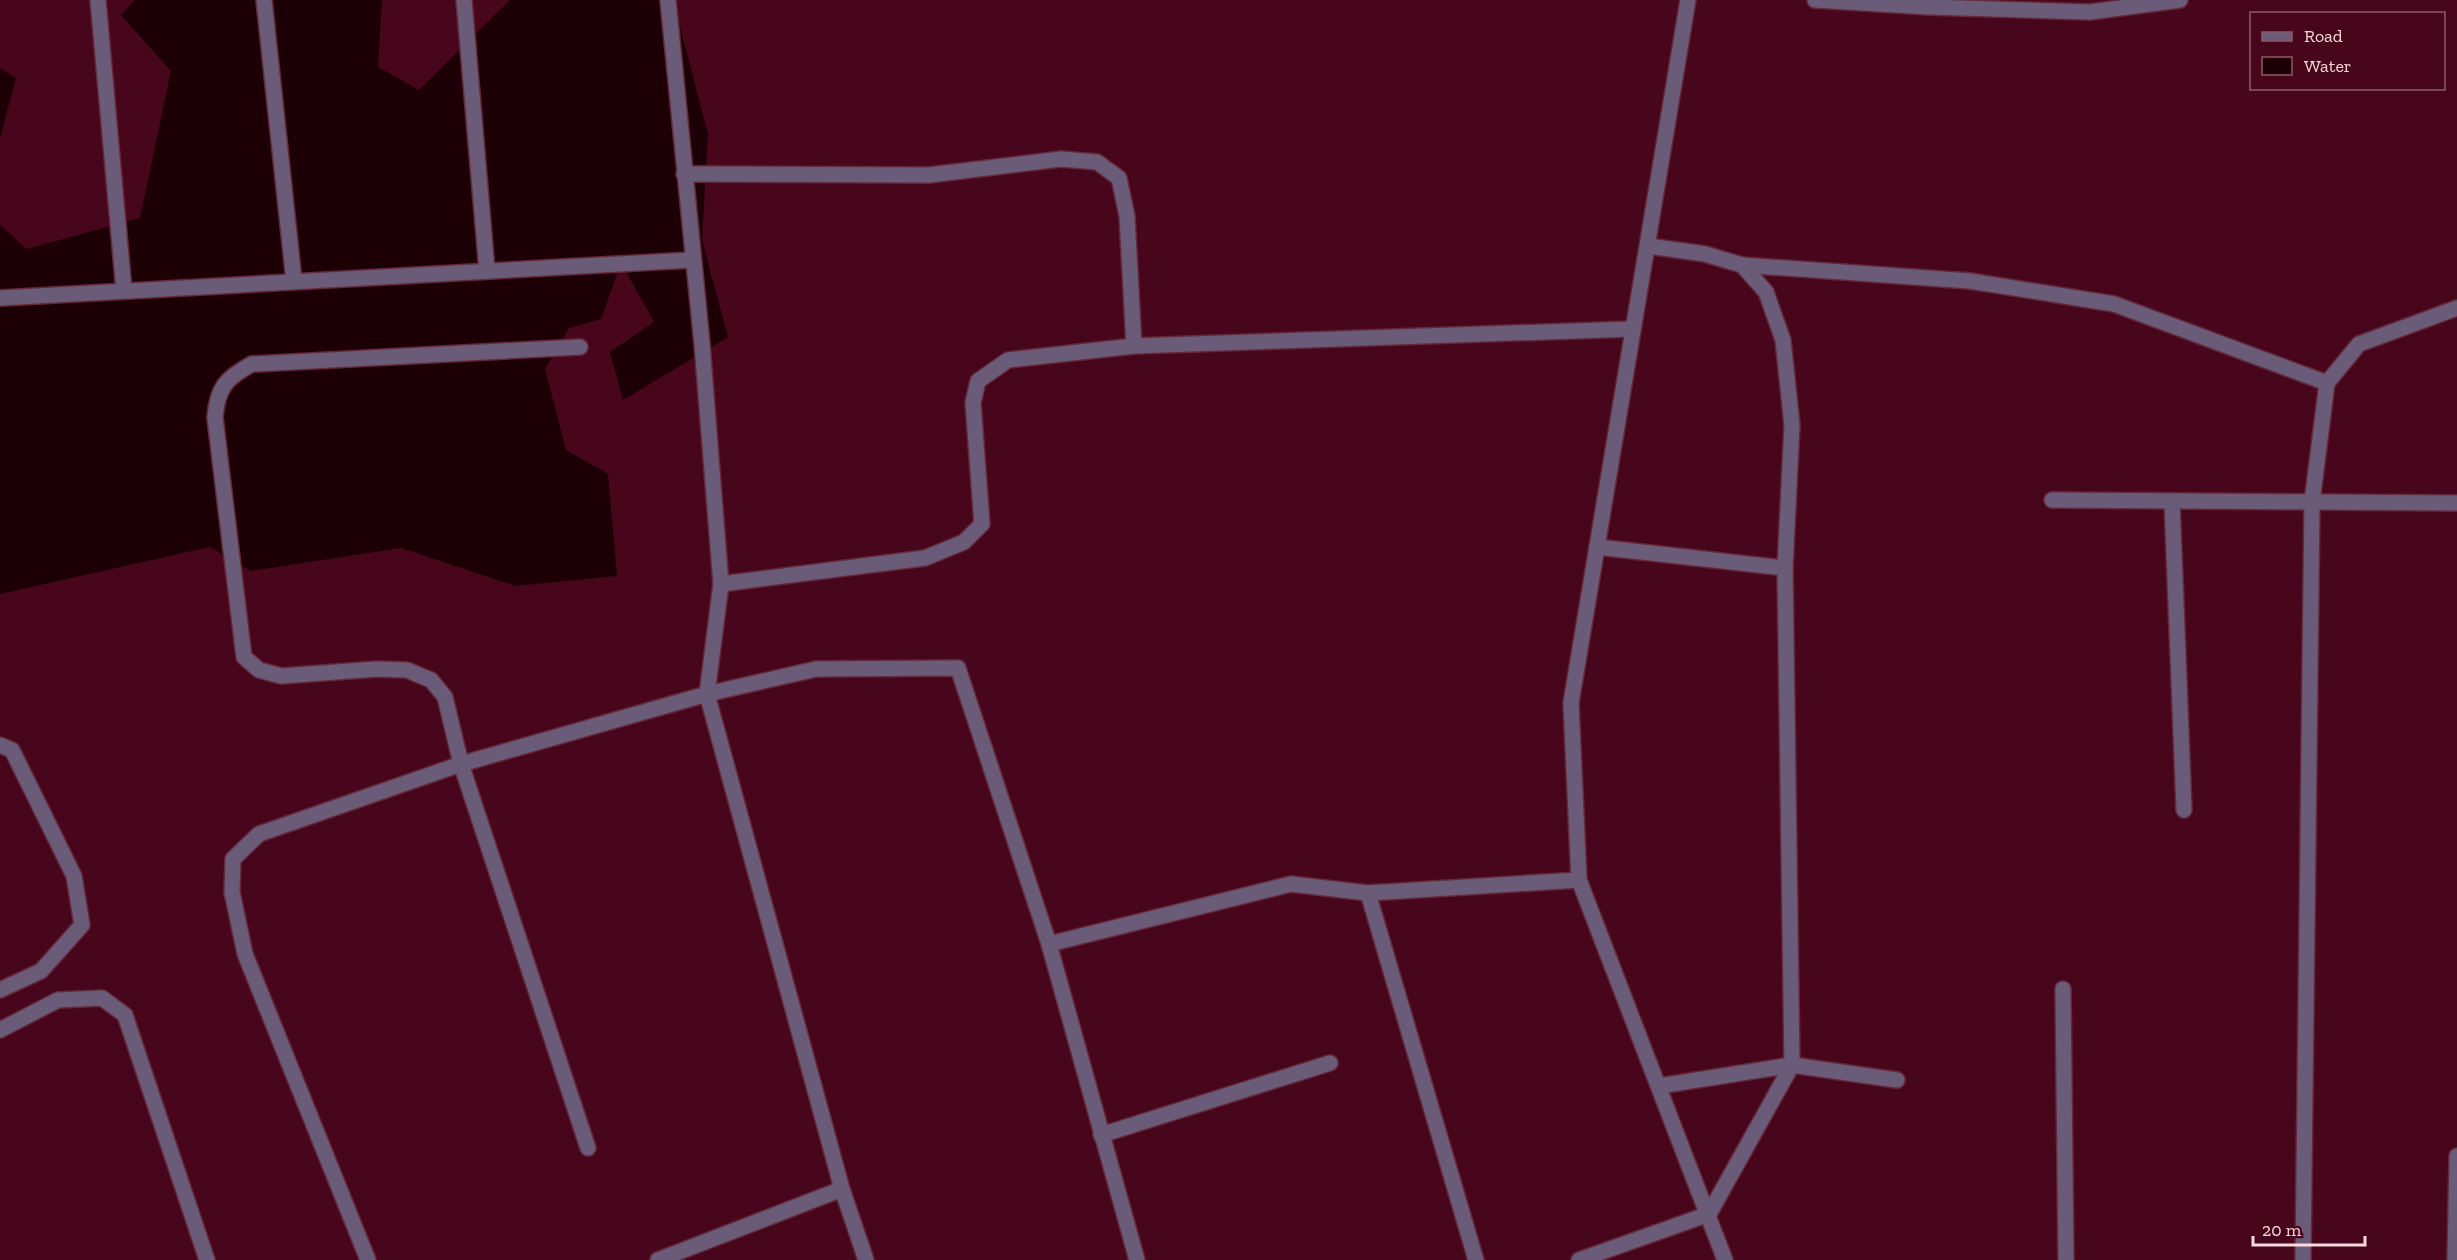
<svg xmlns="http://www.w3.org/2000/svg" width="2457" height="1260" font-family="'Zilla Slab',serif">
<rect width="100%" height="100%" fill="#47061b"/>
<g fill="#1d0005">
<path d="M135 0H382L378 67 419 90 510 0H673L708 134 702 240 728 337 623 400 610 352 654 322 621 263 601 319 569 328 545 369 566 450 608 474 617 576 515 586 401 548 251 571 210 547 0 594V225L27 249 140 218 171 71 121 15Z"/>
<path d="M0 68 16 78 0 138Z"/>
</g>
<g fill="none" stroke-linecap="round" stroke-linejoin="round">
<defs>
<g id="minor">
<path d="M98 0 124 291"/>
<path d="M264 0 294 281"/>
<path d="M464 0 487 271"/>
<path d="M668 0 702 344 721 584 707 694 842 1189 866 1260"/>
<path d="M1815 0 1929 7 2090 12 2180 0"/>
<path d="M684 174 929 175 1061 159 1097 162 1119 178 1127 216 1134 346"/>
<path d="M1742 265 1970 281 2114 304 2327 383"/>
<path d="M0 298 692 260"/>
<path d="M580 347 252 364C226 378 217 388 215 418L244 657 259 670 281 676 377 669 407 670 431 680 445 697 461 764 588 1148"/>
<path d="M2052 500 2457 503"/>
<path d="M2172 501 2184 810"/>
<path d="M1597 547 1785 568"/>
<path d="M721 584 925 558 964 542 982 524 973 403 978 381 1008 360 1134 346 1631 329"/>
<path d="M0 745 12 750 74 876 82 925 41 971 0 990"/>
<path d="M1579 880 1571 703 1688 0"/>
<path d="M1368 893 1476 1260"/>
<path d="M1049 944 1291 884 1368 893 1579 880 1725 1260"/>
<path d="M2063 989 2066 1260"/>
<path d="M0 1030 58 1000 102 998 125 1015 207 1260"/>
<path d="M1659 1086 1792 1065 1897 1080"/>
<path d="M1101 1135 1330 1063"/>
<path d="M368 1260 245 954 232 892 233 859 259 834 461 764 707 694 816 669 958 668 1049 944 1137 1260"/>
<path d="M658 1260 842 1189"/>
<path d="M1579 1260 1709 1214 1792 1065 1785 568 1792 425 1783 340 1766 292 1742 265 1705 254 1648 246"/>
<path d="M2303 1260 2312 502 2327 383 2359 344 2457 308"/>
<path d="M2455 1260 2457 1156"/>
</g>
</defs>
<use href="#minor" stroke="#64283a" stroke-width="18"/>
<use href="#minor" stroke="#6a5b78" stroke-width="15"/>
</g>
<rect x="2250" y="12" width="195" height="78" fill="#47061b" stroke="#8f5a69" stroke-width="1.5"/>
<rect x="2262" y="32" width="30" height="9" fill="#6a5b78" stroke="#8f5a69" stroke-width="1.5"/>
<text x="2304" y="42" font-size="18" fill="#fad8dd">Road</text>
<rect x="2262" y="57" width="30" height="18" fill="#1d0005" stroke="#8f5a69" stroke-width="1.5"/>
<text x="2304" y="72" font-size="18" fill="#fad8dd">Water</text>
<path d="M2253 1236v9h112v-9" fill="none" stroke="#fad8dd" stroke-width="3"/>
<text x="2262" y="1236" font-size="18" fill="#fad8dd" stroke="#47061b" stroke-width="4.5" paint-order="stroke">20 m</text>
</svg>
